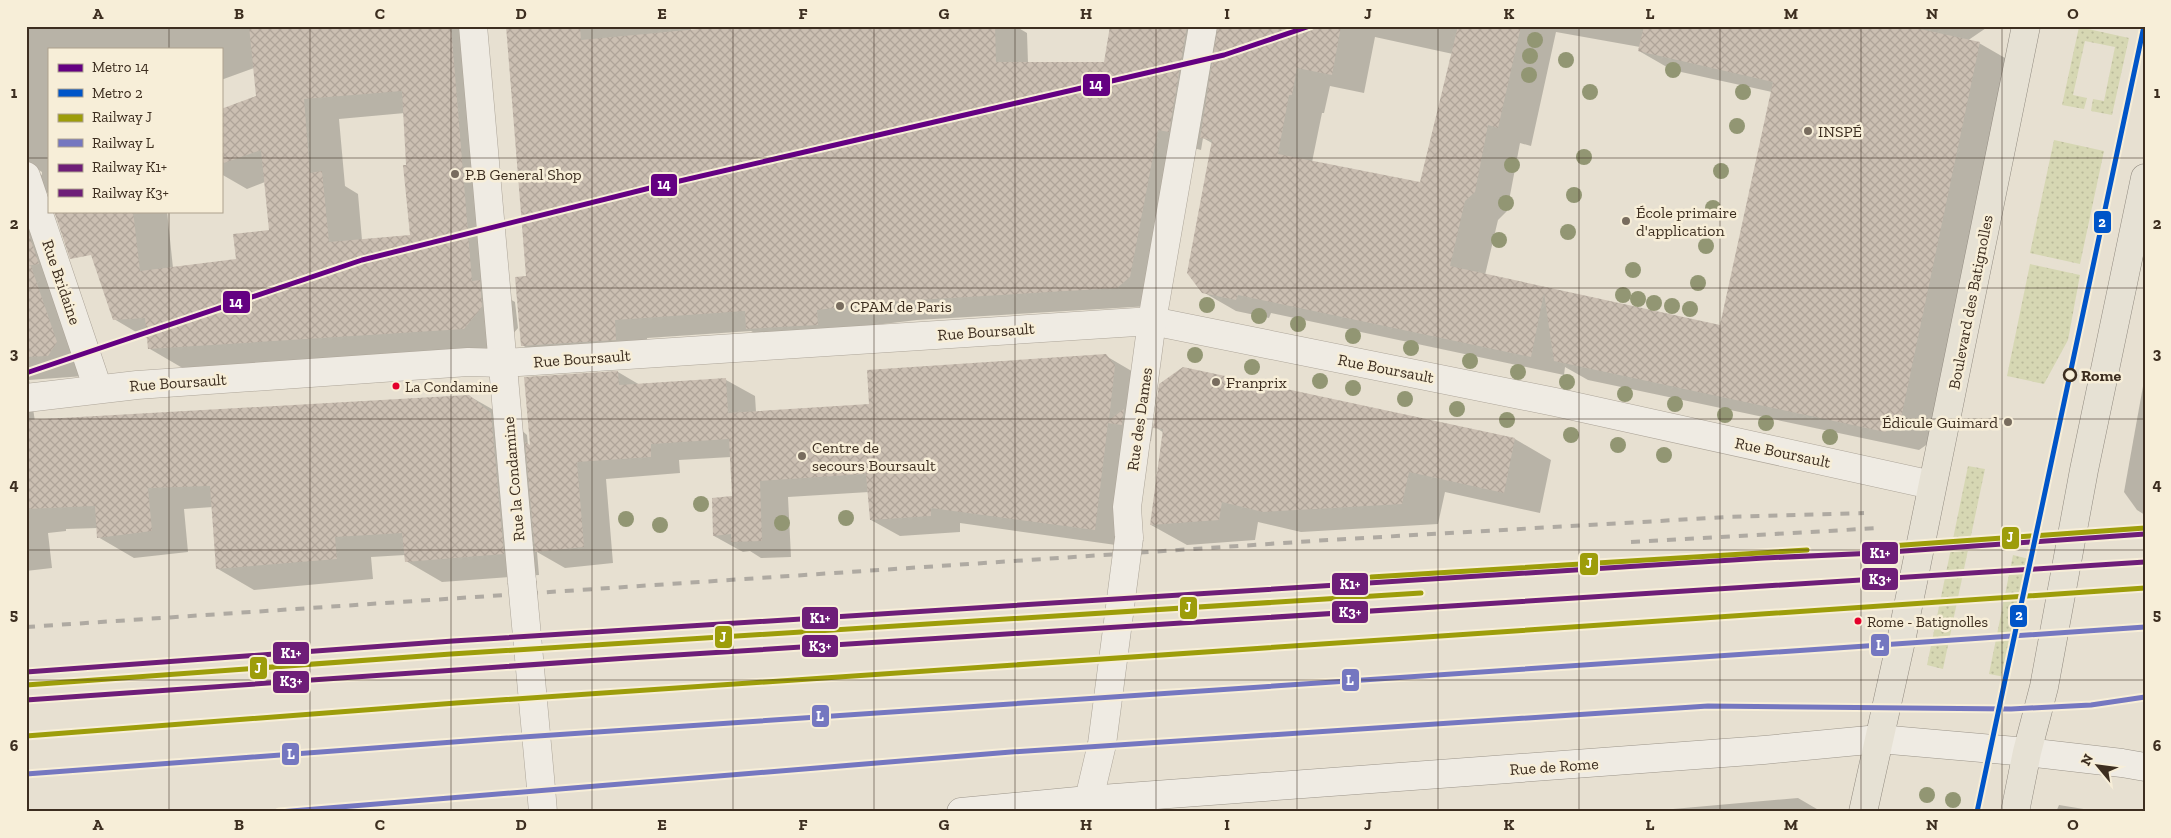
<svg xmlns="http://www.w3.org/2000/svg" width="2171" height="838" font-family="'Zilla Slab',serif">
<defs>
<pattern id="garden-dots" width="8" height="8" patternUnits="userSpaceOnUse" patternTransform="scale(1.25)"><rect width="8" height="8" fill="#d6d7b3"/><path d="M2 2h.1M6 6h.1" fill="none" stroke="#b9b99a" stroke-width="1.8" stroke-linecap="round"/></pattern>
<pattern id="building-cross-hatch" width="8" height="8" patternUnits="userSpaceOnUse" patternTransform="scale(1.25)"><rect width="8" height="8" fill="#cbbfb2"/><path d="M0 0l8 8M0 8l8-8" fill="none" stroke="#afa499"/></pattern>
</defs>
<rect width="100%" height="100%" fill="#e7e0d1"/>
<g fill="url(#garden-dots)">
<path d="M2079 27 2129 38 2112 115 2091 111 2093 99 2104 101 2115 47 2085 41 2073 95 2087 98 2084 109 2062 105Z"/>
<path d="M2054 140 2104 151 2080 264 2030 253Z"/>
<path d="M2030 264 2080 275 2068 340 2044 384 2007 376Z"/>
<path d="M1968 466 1985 469 1943 669 1927 665Z"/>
<path d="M2013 555 2029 559 2005 677 1989 674Z"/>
</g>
<g fill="#0003" fill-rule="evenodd">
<path d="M26 26H486L508 298 515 302 518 328 500 349 186 370 150 349 148 339 114 319 86 236 56 211H167L173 268 237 260 270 231 265 182 247 189 221 174V110L257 96 254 68 221 80V49H49V191L46 195 84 376 29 380 35 422 469 396 506 417 527 435 528 445 531 446 618 372 640 385 726 380 755 396 756 412 871 405 1106 356 1135 373 1139 419 1153 427 1151 441 1137 439 1123 546 960 523V532L900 536 871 520 869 492 788 497 791 557 761 558 750 551 743 552 714 536 733 497 731 457 679 460 680 473 606 479 613 563 565 568 537 552 539 575 442 582 406 561 405 555 371 557 373 579 254 590 218 569 213 507 184 509 188 552 134 558 98 537V528L66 529V531L48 533 52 568 26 571V165L42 175V172L26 162ZM405 113 411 236 362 240 358 194 345 186 339 119Z"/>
<path d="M508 26H691V32L726 29 725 26H1015L1027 33 1028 63H1105L1111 26H1989L1967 41 1979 43 2012 62 1932 441 1919 450 1588 380 1565 367 1564 375 1271 313 1269 318 1236 311 1203 292 1212 143 1203 138 1201 150 1190 147 1150 306 917 320 849 328 780 347 751 331 647 338 649 358 555 364 522 345 527 277ZM1556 32 1640 47 1639 51 1672 70 1772 92 1721 327 1485 275 1498 220 1507 211 1520 143 1531 146ZM1375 37 1453 54 1421 184 1312 162 1322 113H1324L1330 86 1364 93Z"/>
<path d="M2145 375V515L2137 510 2124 492Z"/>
<path d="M1155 427 1515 439 1551 460 1540 513 1445 492 1438 524 1301 532 1258 522 1255 540 1187 545 1151 525 1164 433Z"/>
<path d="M1798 798 1822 812H1639Z"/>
<path d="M2059 805 2102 812H2056Z"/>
</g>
<g fill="url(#building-cross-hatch)" fill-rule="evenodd">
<path d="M249 26H451L472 281 480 280 482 307 464 329 148 349 145 318 113 320 91 255 70 259 54 211H133L140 271 236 259 233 234 269 230 261 150 221 164V109L256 96ZM402 91 406 165H403L410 235 329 242 322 171 310 173 304 99Z"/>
<path d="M506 26H580L581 40 730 26H995L996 62H1104L1110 26H1187L1169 132 1158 130 1130 277 1117 288 884 302 817 310 818 325 746 329 745 311 615 320 616 340 521 346 515 277 526 276Z"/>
<path d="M1218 26H1341L1332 75 1297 68 1292 95H1289L1278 154 1420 182 1458 26H1521L1498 128 1488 125 1475 192 1465 201 1450 266 1720 325 1773 82 1638 51 1644 26H1906L1980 42 1900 423 1885 432 1554 361 1544 293 1531 357 1238 295 1236 300 1202 293 1187 273 1212 140 1200 138Z"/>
<path d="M26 226 39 264 26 266Z"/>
<path d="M26 266H31L57 342 48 356 26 357Z"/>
<path d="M1106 354 1115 365 1109 420 1124 409 1122 425 1108 423 1095 530 931 508V516L870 520 866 474 760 481 762 541 731 542V534L713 536 712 498 732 496 729 439 651 444V457L577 462 584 547 535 552 525 442 530 445 524 377 618 371 619 385 726 378 728 413 869 404 867 370Z"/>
<path d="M1183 367 1515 438 1504 493 1409 472 1402 504 1263 512 1222 502 1219 520 1150 525 1163 429 1153 428 1159 384Z"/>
<path d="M469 395 491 413 504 554 405 562 402 533 335 537 337 559 216 569 210 486 148 488 152 531 97 538 95 506 26 509V420Z"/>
</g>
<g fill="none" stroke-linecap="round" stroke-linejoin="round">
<defs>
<g id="street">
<path d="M473 26 522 582"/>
<path d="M26 176 98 389"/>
<path d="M26 398 137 385 468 362 503 363 1152 321 1555 402 1932 485"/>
<path d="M1129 538 1127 507 1152 321 1203 26"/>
<path d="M541 788 543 812"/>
<path d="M1086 812 1102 744"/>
</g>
<path id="secondary" d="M961 812 1088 800 1764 750 1879 739 2027 752 2122 763 2145 767"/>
<g id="primary">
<path d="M1863 812 1901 641 2026 26"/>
<path d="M2015 812 2027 752 2044 687 2084 470 2145 178"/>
</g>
</defs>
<use href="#street" stroke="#ada599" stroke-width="29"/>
<use href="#secondary" stroke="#9c958a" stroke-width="29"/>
<use href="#primary" stroke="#928b80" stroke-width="29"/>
<use href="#street" stroke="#efebe3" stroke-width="28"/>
<use href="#secondary" stroke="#efebe3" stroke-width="28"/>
<use href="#primary" stroke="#e6e1d4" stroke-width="28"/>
<g stroke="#afaaa2" stroke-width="4" stroke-dasharray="9 9" stroke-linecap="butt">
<path d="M1631 542 1880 528"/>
<path d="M26 627 1328 540 1728 517 1864 513"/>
</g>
<defs>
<g id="street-bridge">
<path d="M522 582 541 788"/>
<path d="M1102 744 1129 538"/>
</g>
</defs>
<use href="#street-bridge" stroke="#ada599" stroke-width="29" stroke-linecap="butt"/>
<use href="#street-bridge" stroke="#efebe3" stroke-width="28"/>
<defs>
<g id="rail-1">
<path d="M1876 547 2145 528"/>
<path d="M1371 577 1807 550"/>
<path d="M26 685 451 654 1421 593"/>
<path d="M26 736 456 703 2145 588"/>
</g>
<g id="rail-2">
<path d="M26 774C732 719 1439 675 2145 627"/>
<path d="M279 812 1011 752 1708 706 2011 709 2091 705 2145 697"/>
</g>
<path id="rail-3" d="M26 672 453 641 1764 558 1876 553 2145 534"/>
<path id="rail-4" d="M26 700 628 658 2145 562"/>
</defs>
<use href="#rail-1" stroke="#f7eed8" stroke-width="9"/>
<use href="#rail-2" stroke="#f7eed8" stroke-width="9"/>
<use href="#rail-3" stroke="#f7eed8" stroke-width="9"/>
<use href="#rail-4" stroke="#f7eed8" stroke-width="9"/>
<use href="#rail-1" stroke="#9d9d0a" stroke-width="5"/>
<use href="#rail-2" stroke="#7577c0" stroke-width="5"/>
<use href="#rail-3" stroke="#6e1e78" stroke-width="5"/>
<use href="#rail-4" stroke="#6e1e78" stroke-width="5"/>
<defs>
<path id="metro-1" d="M26 373 362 260 658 186 1224 55 1310 26"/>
<path id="metro-2" d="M1977 812 2144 26"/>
</defs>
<use href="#metro-1" stroke="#f7eed8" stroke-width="9"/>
<use href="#metro-2" stroke="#f7eed8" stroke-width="9"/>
<use href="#metro-1" stroke="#640082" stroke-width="5"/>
<use href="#metro-2" stroke="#0055c8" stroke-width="5"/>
</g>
<g fill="#929673">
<circle cx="1535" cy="40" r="8"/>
<circle cx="1530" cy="56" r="8"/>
<circle cx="1566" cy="60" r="8"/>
<circle cx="1673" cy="70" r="8"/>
<circle cx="1529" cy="75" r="8"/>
<circle cx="1590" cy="92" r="8"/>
<circle cx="1743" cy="92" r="8"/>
<circle cx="1737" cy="126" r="8"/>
<circle cx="1584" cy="157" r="8"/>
<circle cx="1512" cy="165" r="8"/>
<circle cx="1721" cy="171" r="8"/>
<circle cx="1574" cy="195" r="8"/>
<circle cx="1506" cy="203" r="8"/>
<circle cx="1713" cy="208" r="8"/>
<circle cx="1568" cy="232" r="8"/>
<circle cx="1499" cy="240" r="8"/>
<circle cx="1706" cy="246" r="8"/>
<circle cx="1633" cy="270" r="8"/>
<circle cx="1698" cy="283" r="8"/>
<circle cx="1623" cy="295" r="8"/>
<circle cx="1638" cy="299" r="8"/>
<circle cx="1654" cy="303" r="8"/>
<circle cx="1207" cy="305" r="8"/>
<circle cx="1672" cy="306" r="8"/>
<circle cx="1690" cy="309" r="8"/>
<circle cx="1259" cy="316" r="8"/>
<circle cx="1298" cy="324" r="8"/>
<circle cx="1353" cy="336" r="8"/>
<circle cx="1411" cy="348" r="8"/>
<circle cx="1195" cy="355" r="8"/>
<circle cx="1470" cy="361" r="8"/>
<circle cx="1252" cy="367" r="8"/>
<circle cx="1518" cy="372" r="8"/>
<circle cx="1320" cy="381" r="8"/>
<circle cx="1567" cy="382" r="8"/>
<circle cx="1353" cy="388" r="8"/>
<circle cx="1625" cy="394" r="8"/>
<circle cx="1405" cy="399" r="8"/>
<circle cx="1675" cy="404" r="8"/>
<circle cx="1457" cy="409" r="8"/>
<circle cx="1725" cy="415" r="8"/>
<circle cx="1507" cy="420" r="8"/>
<circle cx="1766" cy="423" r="8"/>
<circle cx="1571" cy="435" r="8"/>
<circle cx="1830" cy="437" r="8"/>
<circle cx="1618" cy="445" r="8"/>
<circle cx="1664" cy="455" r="8"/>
<circle cx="701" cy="504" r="8"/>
<circle cx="846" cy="518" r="8"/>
<circle cx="626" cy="519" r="8"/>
<circle cx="782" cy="523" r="8"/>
<circle cx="660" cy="525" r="8"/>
<circle cx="1927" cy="795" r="8"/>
<circle cx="1953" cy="800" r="8"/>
</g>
<path fill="none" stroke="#3d2e20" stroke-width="1" stroke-opacity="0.55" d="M169 26V49M310 26V812M451 26V812M592 26V812M733 26V812M874 26V812M1015 26V812M1156 26V812M1297 26V812M1438 26V812M1579 26V812M1720 26V812M1861 26V812M2002 26V812M26 158H49M221 158H2145M169 211V812M26 288H2145M26 419H2145M26 550H2145M26 680H2145"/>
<g fill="#786c5e" stroke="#f7eed8" stroke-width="2">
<circle cx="1808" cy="131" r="5"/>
<circle cx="455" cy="174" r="5"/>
<circle cx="1626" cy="221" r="5"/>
<circle cx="840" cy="306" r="5"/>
<circle cx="1216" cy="382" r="5"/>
<circle cx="2008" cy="422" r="5"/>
<circle cx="802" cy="456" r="5"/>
</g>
<circle fill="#f7eed8" stroke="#3d2e20" stroke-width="2.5" cx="2070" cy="375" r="6"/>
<g fill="#e4002b" stroke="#f7eed8" stroke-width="2">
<circle cx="396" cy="386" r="4.5"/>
<circle cx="1858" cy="621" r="4.5"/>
</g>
<g text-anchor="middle" stroke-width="5" stroke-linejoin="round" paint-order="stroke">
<g font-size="15" fill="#3d2e20" stroke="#f7eed8" text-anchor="start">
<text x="405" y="392">La Condamine</text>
<text x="1867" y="627">Rome - Batignolles</text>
</g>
<g font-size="16" fill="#3d2e20" stroke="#f7eed8" text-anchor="start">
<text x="1818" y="137">INSPÉ</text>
<text x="465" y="180">P.B General Shop</text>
<text x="1636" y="218">École primaire<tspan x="1636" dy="18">d'application</tspan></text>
<text x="850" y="312">CPAM de Paris</text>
<text x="1226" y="388">Franprix</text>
<text x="1998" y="428" text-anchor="end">Édicule Guimard</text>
<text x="812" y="453">Centre de<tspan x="812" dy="18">secours Boursault</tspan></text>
</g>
<g font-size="16" fill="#3d2e20" stroke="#f7eed8">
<text transform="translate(62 282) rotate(71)" y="6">Rue Bridaine</text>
<text transform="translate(1970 302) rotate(-79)" y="6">Boulevard des Batignolles</text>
<text transform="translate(986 331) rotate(-4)" y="6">Rue Boursault</text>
<text transform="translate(582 358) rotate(-4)" y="6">Rue Boursault</text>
<text transform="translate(1386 368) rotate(11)" y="6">Rue Boursault</text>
<text transform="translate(178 382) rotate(-4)" y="6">Rue Boursault</text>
<text transform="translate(1139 419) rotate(-82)" y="6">Rue des Dames</text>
<text transform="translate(1783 452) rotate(12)" y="6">Rue Boursault</text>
<text transform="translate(513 479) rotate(-95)" y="6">Rue la Condamine</text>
<text transform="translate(1554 766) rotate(-4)" y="6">Rue de Rome</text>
</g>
<g font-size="16" font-weight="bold" fill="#3d2e20" stroke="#f7eed8" text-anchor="start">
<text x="2081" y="381">Rome</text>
</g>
</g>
<g stroke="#f7eed8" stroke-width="2">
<rect x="1082" y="73" width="29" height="24" rx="5" fill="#640082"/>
<rect x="650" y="173" width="28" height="24" rx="5" fill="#640082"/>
<rect x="2093" y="210" width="19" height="24" rx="5" fill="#0055c8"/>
<rect x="222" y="290" width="29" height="24" rx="5" fill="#640082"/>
<rect x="2001" y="526" width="19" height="24" rx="5" fill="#9d9d0a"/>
<rect x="1861" y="541" width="38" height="24" rx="5" fill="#6e1e78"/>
<rect x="1579" y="552" width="20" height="24" rx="5" fill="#9d9d0a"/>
<rect x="1861" y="567" width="38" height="24" rx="5" fill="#6e1e78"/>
<rect x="1331" y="572" width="38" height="24" rx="5" fill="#6e1e78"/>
<rect x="1179" y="596" width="19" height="24" rx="5" fill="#9d9d0a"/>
<rect x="1331" y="600" width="38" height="24" rx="5" fill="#6e1e78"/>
<rect x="2009" y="604" width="19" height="24" rx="5" fill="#0055c8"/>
<rect x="801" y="606" width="38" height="24" rx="5" fill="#6e1e78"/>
<rect x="714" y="625" width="19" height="24" rx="5" fill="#9d9d0a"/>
<rect x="1870" y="633" width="20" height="24" rx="5" fill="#7577c0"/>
<rect x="801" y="634" width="38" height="24" rx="5" fill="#6e1e78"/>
<rect x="272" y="641" width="38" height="24" rx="5" fill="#6e1e78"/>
<rect x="249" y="656" width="19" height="24" rx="5" fill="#9d9d0a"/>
<rect x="1341" y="668" width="19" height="24" rx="5" fill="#7577c0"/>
<rect x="272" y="670" width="38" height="24" rx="5" fill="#6e1e78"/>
<rect x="811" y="704" width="19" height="24" rx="5" fill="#7577c0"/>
<rect x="281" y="742" width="19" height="24" rx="5" fill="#7577c0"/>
</g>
<g font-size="14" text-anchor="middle" font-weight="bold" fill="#fff">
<text x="1096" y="89">14</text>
<text x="664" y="189">14</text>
<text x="2102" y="227">2</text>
<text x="236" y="307">14</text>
<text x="2010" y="542">J</text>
<text x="1880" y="558">K1+</text>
<text x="1589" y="568">J</text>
<text x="1880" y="584">K3+</text>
<text x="1350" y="589">K1+</text>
<text x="1188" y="612">J</text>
<text x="1350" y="617">K3+</text>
<text x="2019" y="620">2</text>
<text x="820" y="623">K1+</text>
<text x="723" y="642">J</text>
<text x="1880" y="650">L</text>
<text x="820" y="651">K3+</text>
<text x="291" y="658">K1+</text>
<text x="258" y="673">J</text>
<text x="1350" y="685">L</text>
<text x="291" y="686">K3+</text>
<text x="820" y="721">L</text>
<text x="291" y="759">L</text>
</g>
<rect width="2171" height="838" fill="none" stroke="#f7eed8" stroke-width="55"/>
<rect x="48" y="48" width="175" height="165" fill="#f7eed8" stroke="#ada18e"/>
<rect x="58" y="64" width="25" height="8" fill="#640082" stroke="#ada18e"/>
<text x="92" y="72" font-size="15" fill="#3d2e20">Metro 14</text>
<rect x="58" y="89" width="25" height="8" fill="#0055c8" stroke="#ada18e"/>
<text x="92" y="98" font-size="15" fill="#3d2e20">Metro 2</text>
<rect x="58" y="114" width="25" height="8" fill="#9d9d0a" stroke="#ada18e"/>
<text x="92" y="122" font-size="15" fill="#3d2e20">Railway J</text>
<rect x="58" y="139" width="25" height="8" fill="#7577c0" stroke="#ada18e"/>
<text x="92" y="148" font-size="15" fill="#3d2e20">Railway L</text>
<rect x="58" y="164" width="25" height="8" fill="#6e1e78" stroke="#ada18e"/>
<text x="92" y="172" font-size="15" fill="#3d2e20">Railway K1+</text>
<rect x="58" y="189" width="25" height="8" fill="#6e1e78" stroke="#ada18e"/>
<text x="92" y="198" font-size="15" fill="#3d2e20">Railway K3+</text>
<g transform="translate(2098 766) rotate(299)" stroke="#f7eed8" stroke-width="4" paint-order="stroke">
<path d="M0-4L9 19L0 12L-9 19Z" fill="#3d2e20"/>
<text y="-8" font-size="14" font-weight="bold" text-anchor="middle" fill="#3d2e20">N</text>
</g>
<rect x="28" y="28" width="2116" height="782" fill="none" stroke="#3d2e20" stroke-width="2"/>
<g font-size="16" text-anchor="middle" font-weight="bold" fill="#3d2e20">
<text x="98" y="19">A</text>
<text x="239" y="19">B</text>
<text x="380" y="19">C</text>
<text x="521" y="19">D</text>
<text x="662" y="19">E</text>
<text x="803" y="19">F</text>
<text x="944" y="19">G</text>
<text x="1086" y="19">H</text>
<text x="1227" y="19">I</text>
<text x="1368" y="19">J</text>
<text x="1509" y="19">K</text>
<text x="1650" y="19">L</text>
<text x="1791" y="19">M</text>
<text x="1932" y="19">N</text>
<text x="2073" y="19">O</text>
<text x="14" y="98">1</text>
<text x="2157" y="98">1</text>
<text x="14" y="229">2</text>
<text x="2157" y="229">2</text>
<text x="14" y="359">3</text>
<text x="2157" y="359">3</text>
<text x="14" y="490">4</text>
<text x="2157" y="490">4</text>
<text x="14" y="620">5</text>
<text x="2157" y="620">5</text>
<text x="14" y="751">6</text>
<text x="2157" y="751">6</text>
<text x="98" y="830">A</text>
<text x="239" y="830">B</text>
<text x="380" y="830">C</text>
<text x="521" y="830">D</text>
<text x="662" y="830">E</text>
<text x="803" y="830">F</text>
<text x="944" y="830">G</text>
<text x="1086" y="830">H</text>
<text x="1227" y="830">I</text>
<text x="1368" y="830">J</text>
<text x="1509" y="830">K</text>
<text x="1650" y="830">L</text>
<text x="1791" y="830">M</text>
<text x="1932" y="830">N</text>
<text x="2073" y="830">O</text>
</g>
</svg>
